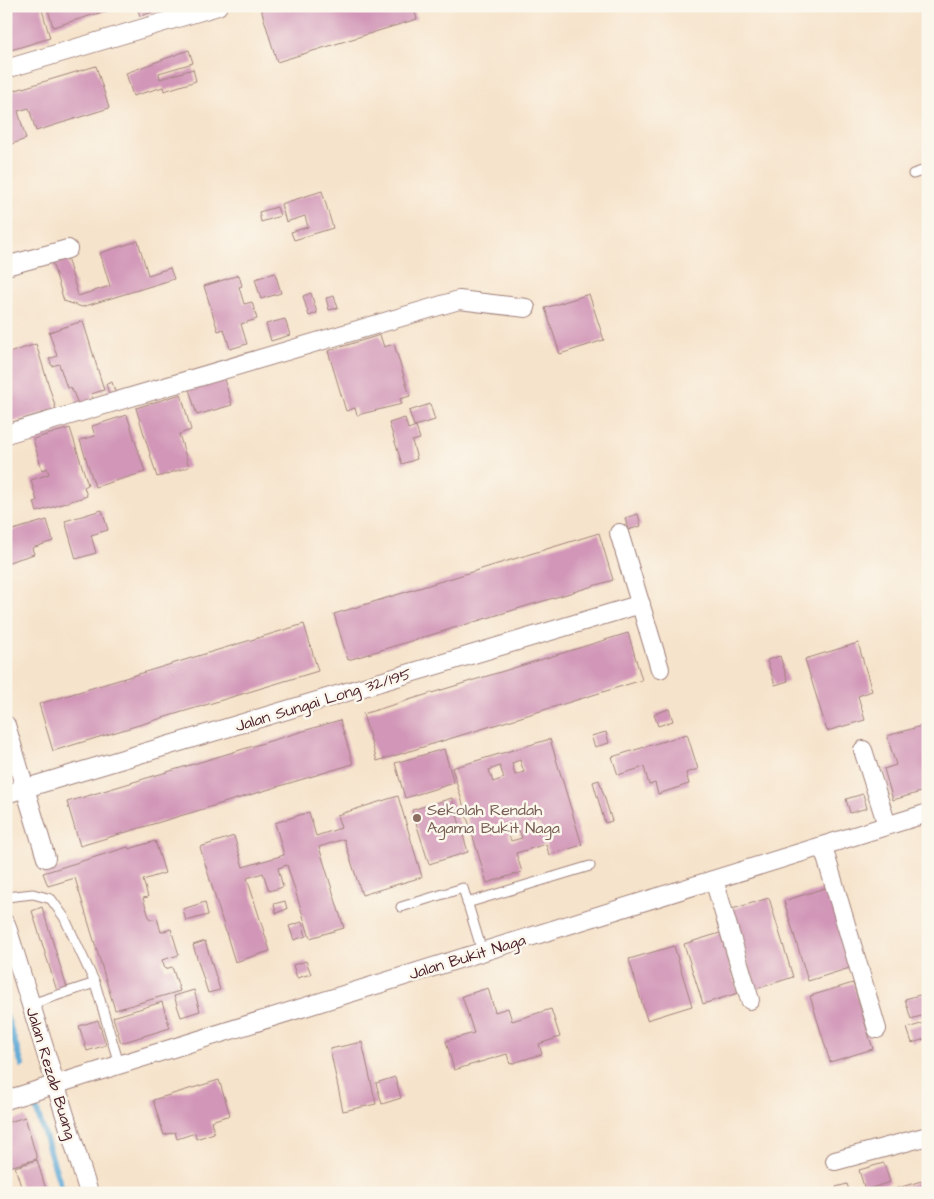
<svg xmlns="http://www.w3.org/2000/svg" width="934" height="1199" font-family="'Architects Daughter',sans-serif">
<rect width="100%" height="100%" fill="#fbf7ec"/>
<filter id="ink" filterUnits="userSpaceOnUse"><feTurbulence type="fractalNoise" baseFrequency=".02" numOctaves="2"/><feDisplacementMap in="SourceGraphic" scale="10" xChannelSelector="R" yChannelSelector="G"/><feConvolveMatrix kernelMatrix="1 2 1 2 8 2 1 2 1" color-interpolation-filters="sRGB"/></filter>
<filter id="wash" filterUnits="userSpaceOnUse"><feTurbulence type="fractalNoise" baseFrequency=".0096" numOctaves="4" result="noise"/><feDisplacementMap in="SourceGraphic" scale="20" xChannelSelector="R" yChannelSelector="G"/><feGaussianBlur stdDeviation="1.12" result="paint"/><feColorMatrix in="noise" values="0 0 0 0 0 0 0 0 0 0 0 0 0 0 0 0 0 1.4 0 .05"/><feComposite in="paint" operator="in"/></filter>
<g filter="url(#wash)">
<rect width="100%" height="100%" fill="#f6e3cb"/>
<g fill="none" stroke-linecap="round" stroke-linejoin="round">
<g stroke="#5da8d5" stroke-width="6">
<path d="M6 1015 22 1065"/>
<path d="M36 1108 63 1193"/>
</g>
</g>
<g id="blocks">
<g fill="#d297b8" fill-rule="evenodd">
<path d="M6 6H41L50 38 11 50 6 38Z"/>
<path d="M47 6H119V7L53 27Z"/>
<path d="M133 6H155L157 11 140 16 137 7 133 9Z"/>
<path d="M271 6H413L417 19 277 62 261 9Z"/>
<path d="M189 50 193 63 159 73 160 79 193 69 196 81 164 91 163 87 133 96 126 73Z"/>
<path d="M96 66 109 108 36 131 29 108 18 111 26 139 6 146V93Z"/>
<path d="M322 191 333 228 294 240 291 232 308 227 305 216 286 222 281 204Z"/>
<path d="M277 207 280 216 261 222 259 212Z"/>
<path d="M138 241 148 275 170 268 174 279 82 307 64 301 52 262 67 257 78 296 110 286 100 253Z"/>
<path d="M275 273 281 293 261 299 255 279Z"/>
<path d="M239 275 242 286 239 287 244 304 252 302 257 319 241 324 247 344 230 349 224 329 218 331 204 286Z"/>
<path d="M311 293 317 313 309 316 303 296Z"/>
<path d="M589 294 604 340 560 354 545 308Z"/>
<path d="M334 296 338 308 329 310 326 298Z"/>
<path d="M285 319 290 335 271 341 266 324Z"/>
<path d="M83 321 104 390 91 394 93 399 78 404 71 387 67 388 59 364 52 366 49 359 57 356 49 332Z"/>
<path d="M380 335 384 347 394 344 410 396 400 399 402 404 357 415 355 408 346 411 328 351Z"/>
<path d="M36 344 56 409 6 424V354Z"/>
<path d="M224 379 232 405 197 415 189 389Z"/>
<path d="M112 382 116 395 110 397 106 384Z"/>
<path d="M181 394 191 430 179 434 189 467 157 477 136 408Z"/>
<path d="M430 404 435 420 414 426 409 411Z"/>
<path d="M127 415 145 472 95 487 80 440 95 436 92 426Z"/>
<path d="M405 418 408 429 416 426 420 439 412 441 417 459 402 464 389 423Z"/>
<path d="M70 428 88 485 84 487 87 496 37 512 34 502 37 501 31 480 49 474 47 468 42 470 33 439Z"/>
<path d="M102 510 108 530 91 535 96 553 76 559 65 521Z"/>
<path d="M638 514 641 526 628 530 625 518Z"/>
<path d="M47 520 53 541 32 548 34 554 6 563V532Z"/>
<path d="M599 533 613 580 348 660 334 614Z"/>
<path d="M304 624 318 671 53 751 39 704Z"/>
<path d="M628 633 642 680 377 761 363 714Z"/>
<path d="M858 643 872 691 858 696 865 720 827 731 805 659Z"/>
<path d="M780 656 788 681 775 685 767 660Z"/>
<path d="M669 709 673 721 658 726 654 714Z"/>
<path d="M340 720 353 764 80 846 67 802Z"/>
<path d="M928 724V790L893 800 884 769 896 765 887 736Z"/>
<path d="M606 732 609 743 595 747 591 736Z"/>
<path d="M687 734 698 769 686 773 689 784 658 794 655 783 649 785 644 767 618 775 612 757Z"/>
<path d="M550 739 582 845 549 855 546 844 516 853 522 872 487 883 452 768ZM520 760 524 772 515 775 512 763ZM500 766 504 778 493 782 489 770ZM539 824 542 832 533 834 531 826ZM519 830 522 838 511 841 508 833Z"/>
<path d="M444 749 454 783 405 798 395 763Z"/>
<path d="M599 780 612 821 605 823 593 782Z"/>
<path d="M863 794 867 808 850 813 846 799Z"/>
<path d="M398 796 422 877 362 895 344 839 319 847 344 928 310 938 287 865 278 868 283 887 269 891 263 873 247 878 270 951 235 962 200 847 234 836 243 867 284 855 275 823 309 812 316 836 341 828 337 815Z"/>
<path d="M452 798 468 852 429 864 412 810Z"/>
<path d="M155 841 165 873 143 880 148 897 143 898 150 920 157 918 161 932 171 929 179 955 162 960 165 969 172 967 180 991 115 1010 75 878 48 886 43 873 128 847 129 849Z"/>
<path d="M828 887 853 967 808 981 784 901Z"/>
<path d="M769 898 793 977 756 989 732 909Z"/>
<path d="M285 901 287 909 276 913 274 904Z"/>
<path d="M205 902 208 915 186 921 183 909Z"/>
<path d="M42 907 67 988 57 991 32 911Z"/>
<path d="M302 922 306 936 294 940 289 926Z"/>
<path d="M720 933 738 993 703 1004 684 944Z"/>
<path d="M205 941 220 990 208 993 193 945Z"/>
<path d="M674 946 692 1006 647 1020 629 959Z"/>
<path d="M306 961 311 974 297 978 293 965Z"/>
<path d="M853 983 873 1049 830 1062 810 996Z"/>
<path d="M488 988 495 1012 508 1008 512 1021 551 1009 560 1037 539 1044 542 1054 510 1064 507 1054 454 1070 446 1041 474 1033 462 996Z"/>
<path d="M194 990 200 1011 181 1017 174 996Z"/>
<path d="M927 993 928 1014 911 1019 905 999Z"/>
<path d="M162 1002 170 1028 121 1043 113 1017Z"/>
<path d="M98 1020 106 1045 87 1051 79 1026Z"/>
<path d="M928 1022V1038L912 1043 907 1028Z"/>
<path d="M362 1042 376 1104 343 1111 330 1049Z"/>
<path d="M395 1077 401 1098 382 1104 376 1083Z"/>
<path d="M219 1080 230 1115 211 1121 214 1133 196 1139 195 1133 177 1139 175 1132 164 1135 153 1100Z"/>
<path d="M25 1117 37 1159 6 1168V1123Z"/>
<path d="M37 1160 47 1193H23L15 1167Z"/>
<path d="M884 1163 890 1182 865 1190 859 1170Z"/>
<path d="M928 1179V1193H885V1192Z"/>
<path d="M847 1184 850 1193H838L836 1187Z"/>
</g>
</g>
</g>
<g filter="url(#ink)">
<use href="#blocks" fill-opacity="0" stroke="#a0817b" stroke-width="1"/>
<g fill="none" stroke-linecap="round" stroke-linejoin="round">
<defs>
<g id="service">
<path d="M913 174 928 169"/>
<path d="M6 897 33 894 51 899 64 917 95 983 31 1004"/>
<path d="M467 903 590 866"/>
<path d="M401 907 463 888 482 951"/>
<path d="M95 983 119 1064"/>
</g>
<g id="minor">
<path d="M6 69 218 6"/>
<path d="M6 266 68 249"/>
<path d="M6 434 459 300 526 308"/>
<path d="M619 533 660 669"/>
<path d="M6 725 46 858"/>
<path d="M863 750 887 825"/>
<path d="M6 794 641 604"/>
<path d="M823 847 877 1029"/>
<path d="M714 880 750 1000"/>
<path d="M6 924 89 1193"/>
<path d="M6 1100 928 813"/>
<path d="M835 1161 928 1136"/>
</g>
</defs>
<use href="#service" stroke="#a0817b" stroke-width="11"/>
<use href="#minor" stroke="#a0817b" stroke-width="20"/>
<use href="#service" stroke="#fff" stroke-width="9"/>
<use href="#minor" stroke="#fff" stroke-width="18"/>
</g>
</g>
<circle fill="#8d6e63" stroke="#fbf7ec" stroke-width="2" cx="417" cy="818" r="5"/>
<g text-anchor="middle" stroke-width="5" stroke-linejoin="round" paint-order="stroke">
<g font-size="16" fill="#4a1f2b" stroke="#fbf7ec">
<text transform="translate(323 699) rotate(-17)" y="6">Jalan Sungai Long 32/195</text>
<text transform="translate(467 956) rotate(-17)" y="6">Jalan Bukit Naga</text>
<text transform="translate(52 1073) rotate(73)" y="6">Jalan Rezab Buang</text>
</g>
<g font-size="16" fill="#785e54" stroke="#fbf7ec" text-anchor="start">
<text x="427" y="815">Sekolah Rendah<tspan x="427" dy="18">Agama Bukit Naga</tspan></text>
</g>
</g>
<rect width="934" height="1199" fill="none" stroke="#fbf7ec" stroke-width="25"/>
</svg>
